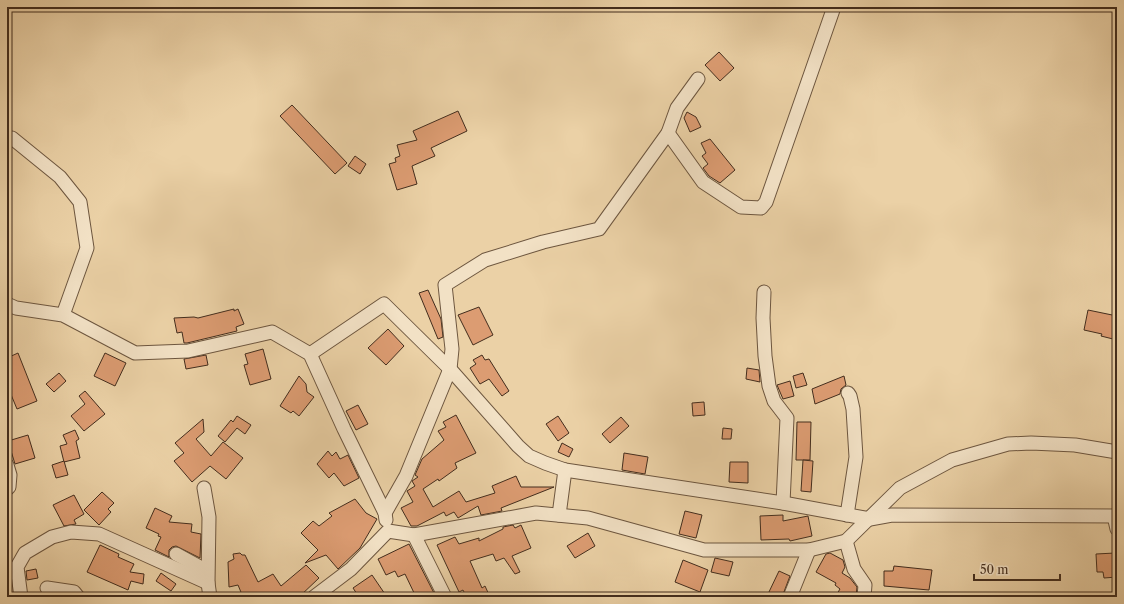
<svg xmlns="http://www.w3.org/2000/svg" width="1124" height="604" font-family="'Libre Caslon Text',serif">
<rect width="100%" height="100%" fill="#ebd1a6"/>
<filter id="stains"><feTurbulence type="fractalNoise" baseFrequency=".005" numOctaves="4"/><feColorMatrix values="0 0 0 0 .2 0 0 0 0 .09 0 0 0 0 .02 0 0 0 .5 -.17"/></filter>
<radialGradient id="worn" r=".72"><stop offset=".6" stop-color="#630" stop-opacity="0"/><stop offset="1" stop-color="#630" stop-opacity=".3"/></radialGradient>
<g fill="#dc9c72" stroke="#432d1d">
<path d="M719 52 734 68 720 81 705 65Z"/>
<path d="M292 105 347 163 335 174 280 116Z"/>
<path d="M458 111 467 131 431 148 435 156 412 166 417 184 397 190 389 164 396 162 395 158 400 156 397 145 417 140 413 131Z"/>
<path d="M687 112 696 117 701 127 690 132 684 118Z"/>
<path d="M710 139 735 170 720 183 709 176 703 168 708 164 702 156 706 153 701 143Z"/>
<path d="M355 156 366 164 360 174 348 166Z"/>
<path d="M428 290 441 319 443 337 438 339 419 293Z"/>
<path d="M479 307 493 335 473 345 458 315Z"/>
<path d="M234 309V311L238 309 244 324 236 327 237 331 187 343H184L182 332 177 333 174 318 194 317 198 318Z"/>
<path d="M1088 310 1117 316V340L1101 336 1102 334 1084 330Z"/>
<path d="M388 329 404 346 386 365 368 348Z"/>
<path d="M263 349 271 379 250 385 244 365 248 364 245 354Z"/>
<path d="M18 353 37 401 17 409 7 385V358Z"/>
<path d="M105 353 126 363 115 386 94 376Z"/>
<path d="M206 355 208 365 186 369 184 359Z"/>
<path d="M482 355 485 360 489 359 509 391 502 396 489 379 480 384 470 368 476 364 473 360Z"/>
<path d="M747 368 759 370 760 382 746 379Z"/>
<path d="M59 373 66 381 54 392 46 384Z"/>
<path d="M803 373 807 385 796 388 793 376Z"/>
<path d="M299 376 306 384 307 392 314 397 299 416 293 411 291 413 280 406Z"/>
<path d="M844 376 846 385 841 389 840 394 815 404 812 389Z"/>
<path d="M790 381 794 396 783 399 777 385Z"/>
<path d="M85 391 105 414 84 431 71 416 85 404 79 396Z"/>
<path d="M704 402 705 415 693 416 692 403Z"/>
<path d="M358 405 368 424 356 430 346 411Z"/>
<path d="M456 415 476 453 455 463 457 468 439 481 438 479 423 489 433 507 459 491 466 502 495 493 492 486 516 476 521 487H554L501 508 502 511 481 515 478 506 458 518 454 512 446 516 444 512 417 526H411L401 508 413 502 407 491 415 486 412 481 418 477 415 475 422 459 444 440 438 431 446 427 443 422Z"/>
<path d="M237 416 251 425 245 434 237 428 225 442 218 436 231 420 233 422Z"/>
<path d="M558 416 569 433 558 441 546 424Z"/>
<path d="M621 417 629 426 610 443 602 434Z"/>
<path d="M203 419 204 432 196 439 211 456 223 442 243 458 226 479 210 466 192 482 174 461 184 453 175 443Z"/>
<path d="M797 422H811L810 460H796Z"/>
<path d="M723 428 732 429 731 439H722Z"/>
<path d="M75 430 79 439 76 441 80 458 64 462 60 446 67 444 63 435Z"/>
<path d="M28 435 35 458 15 464 8 441Z"/>
<path d="M562 443 573 449 569 457 558 452Z"/>
<path d="M328 451 332 456 336 452 340 459 348 455 359 478 344 486 334 473 329 478 317 464Z"/>
<path d="M624 453 648 457 645 474 622 470Z"/>
<path d="M803 460 813 461 811 492 801 491Z"/>
<path d="M64 461 68 475 56 478 52 465Z"/>
<path d="M730 462H748V483L729 482Z"/>
<path d="M102 492 114 503 108 509 111 512 99 525 84 510Z"/>
<path d="M74 495 84 514 74 520 76 524 64 526 53 505Z"/>
<path d="M355 499 366 513 377 519 360 548 338 569 326 555 305 563 318 550 301 533 313 521 319 526 332 516 329 513Z"/>
<path d="M155 508 172 516 169 522 192 524 191 532 201 534 200 558 176 546 172 547 169 550V557L155 550 161 537 158 536 159 534 146 528Z"/>
<path d="M685 511 702 515 696 538 679 534Z"/>
<path d="M783 515V521L808 516 812 536 790 541 789 539 761 540 760 516Z"/>
<path d="M513 525 515 528 521 525 531 548 512 556 520 572 515 574 504 558 496 561 493 554 470 561 482 588 485 586 490 597H464L466 596 463 590 459 592 437 545 455 537 459 544 479 538V541L503 529V527Z"/>
<path d="M588 533 595 546 575 558 567 546Z"/>
<path d="M409 544 435 595 431 597H416L405 574 398 577 395 571 386 575 378 559Z"/>
<path d="M100 545 119 554 118 557 134 564 130 572 144 574 143 584 131 581 128 590 87 572Z"/>
<path d="M240 553 242 555H245L258 582 273 574 281 586 306 565 319 578 299 597H243L238 585 229 587 228 562 234 559 233 554Z"/>
<path d="M830 553 843 560 845 567 842 573 850 578 857 587 856 597H835L840 589 835 585 836 583 816 572 826 554Z"/>
<path d="M1115 553 1117 577 1104 578 1103 572H1097L1096 554Z"/>
<path d="M715 558 733 562 729 576 711 572Z"/>
<path d="M683 560 708 570 700 592 675 582Z"/>
<path d="M894 566 932 570 929 590 884 586V571H893Z"/>
<path d="M36 569 38 578 27 580 26 571Z"/>
<path d="M779 571 790 576 782 597H774L768 594Z"/>
<path d="M161 573 176 584 171 591 156 581Z"/>
<path d="M372 575 387 597H359L353 588Z"/>
</g>
<g fill="none" stroke-linecap="round" stroke-linejoin="round">
<defs>
<g id="minor">
<path d="M668 133 703 182 741 207 761 208 766 202 834 7"/>
<path d="M12 138 60 177 80 202 87 248 63 315"/>
<path d="M764 292 763 318 765 356 769 386 774 401 787 418 783 503"/>
<path d="M7 304 16 308 63 315 135 353 188 351 272 332 310 354 344 429 385 513 386 520"/>
<path d="M310 354 384 304 450 369 518 446 529 456 545 463 565 470 783 503 870 519 892 515 1117 516"/>
<path d="M7 465 10 475 9 487 7 489"/>
<path d="M204 488 209 517 208 583 210 597"/>
<path d="M385 513 406 476 450 369 452 349 445 285 485 260 543 242 599 229 668 133 677 108 698 79"/>
<path d="M559 515 565 470"/>
<path d="M847 515 856 457 853 409 850 396 848 393"/>
<path d="M1114 516 1117 529"/>
<path d="M414 535 445 597"/>
<path d="M846 541 854 569 865 585 864 597"/>
<path d="M176 554 198 566V578"/>
<path d="M47 588 74 592 78 597"/>
<path d="M21 597 17 567 25 553 52 537 71 532 99 534 208 583"/>
<path d="M314 597 351 569 388 531 414 535 536 513 588 518 704 550H809L846 541 900 488 952 460 1008 444 1031 443 1075 445 1117 452"/>
<path d="M790 597 809 550"/>
</g>
</defs>
<use href="#minor" stroke="#6d563f" stroke-width="15"/>
<use href="#minor" stroke="#f2e1c5" stroke-width="13"/>
</g>
<rect width="1124" height="604" fill="none" stroke="#ebd1a6" stroke-width="24"/>
<rect x="8" y="8" width="1108" height="588" fill="none" stroke="#432d1d" stroke-width="2"/>
<rect x="12" y="12" width="1100" height="580" fill="none" stroke="#432d1d"/>
<path d="M974 574v6h86v-6" fill="none" stroke="#432d1d" stroke-width="2"/>
<text x="980" y="574" font-size="12" fill="#432d1d" stroke="#f2e1c5" stroke-width="3" paint-order="stroke">50 m</text>
<rect width="100%" height="100%" filter="url(#stains)"/>
<rect width="100%" height="100%" fill="url(#worn)"/>
</svg>
